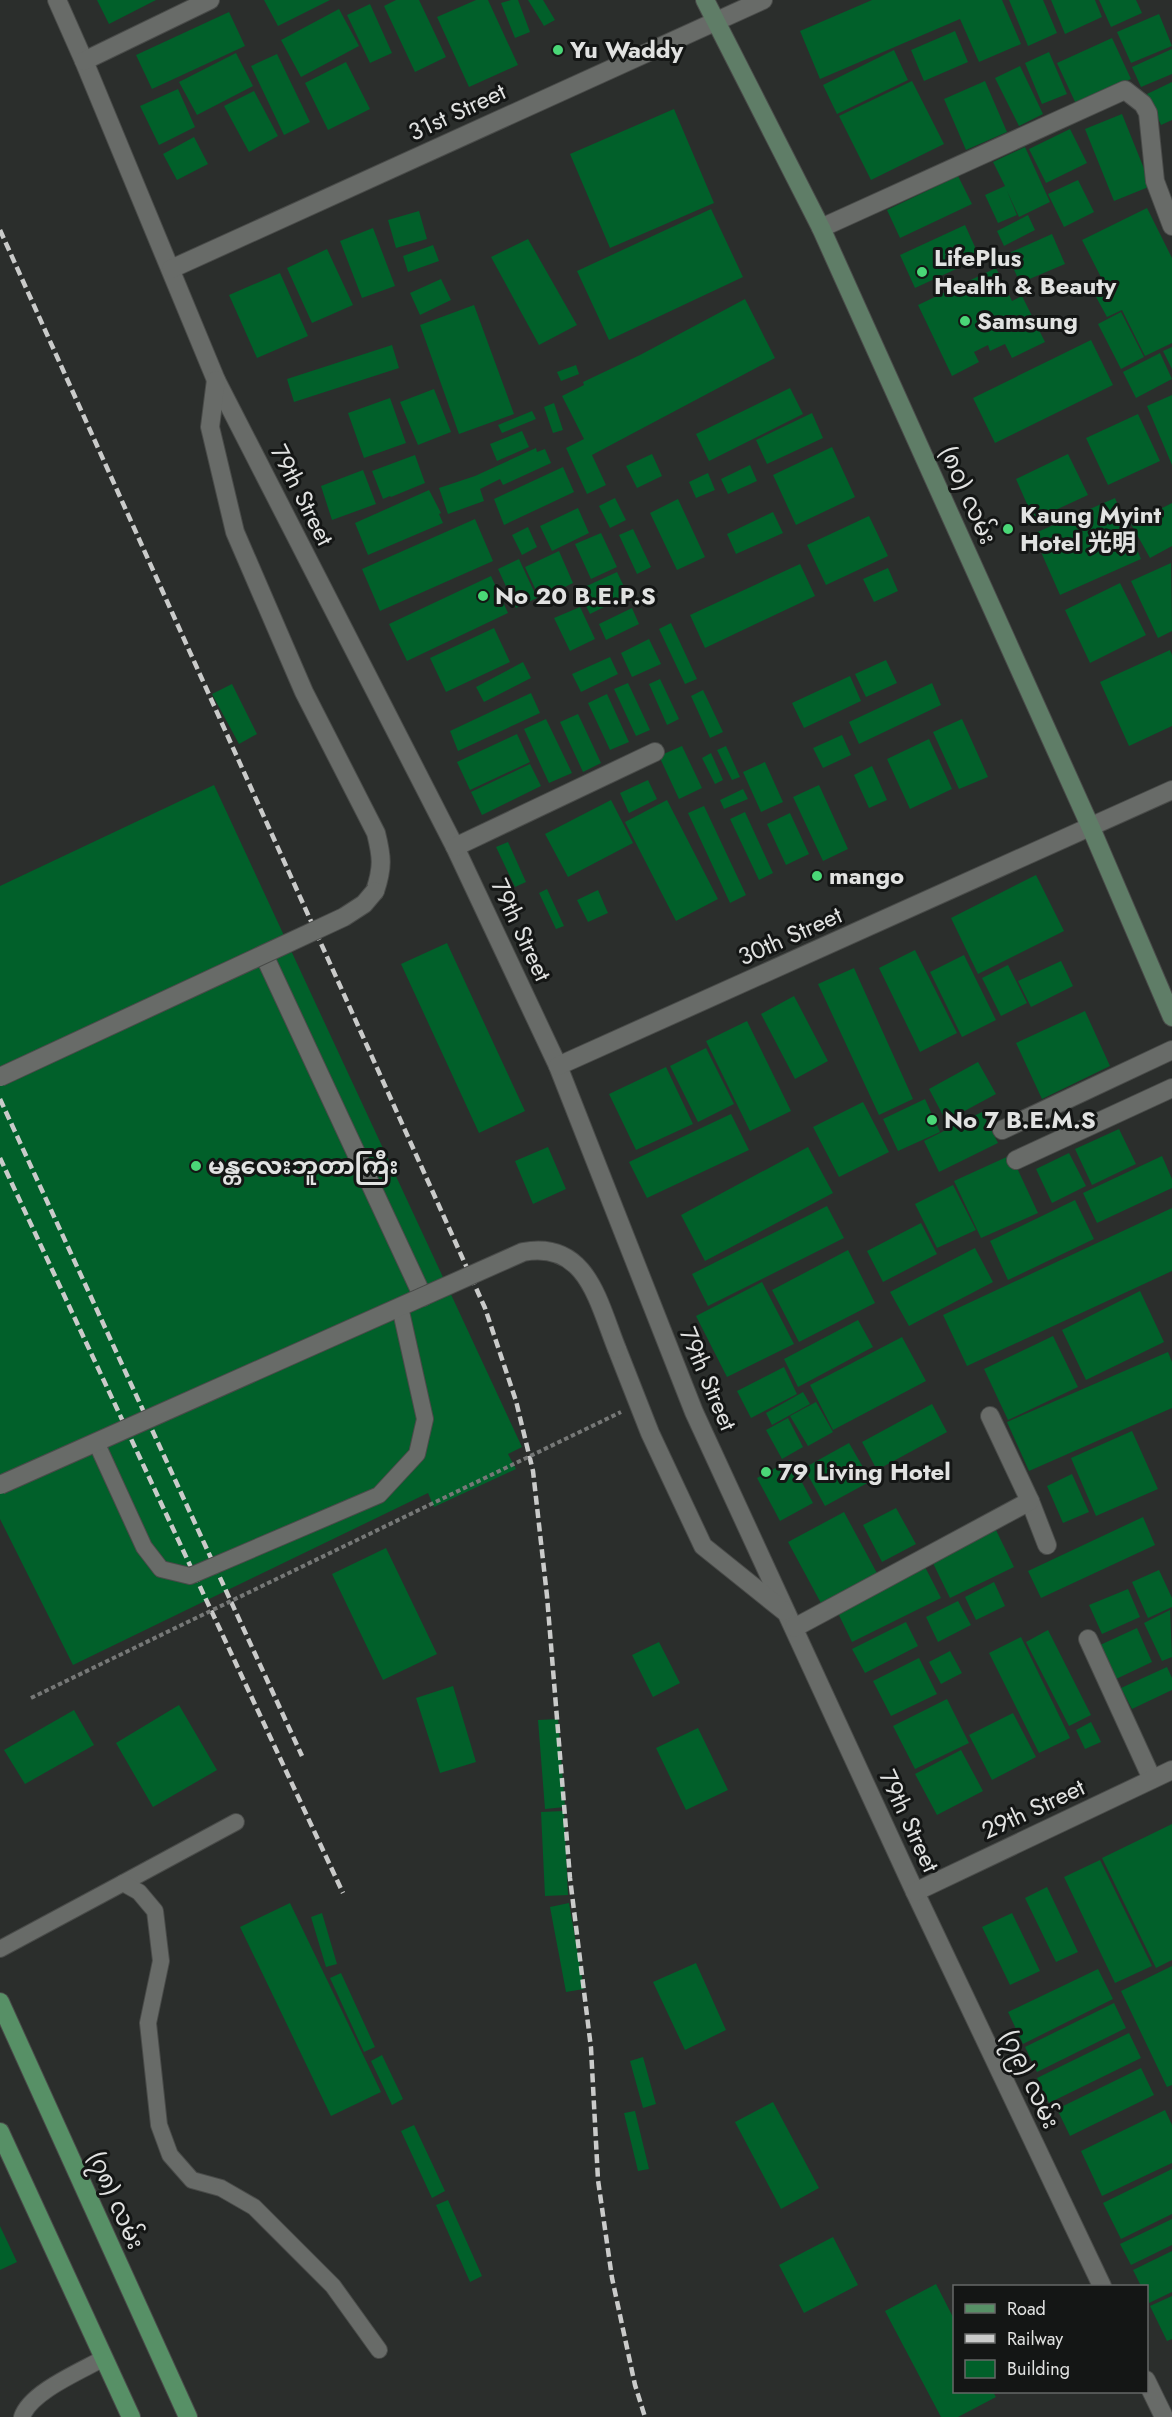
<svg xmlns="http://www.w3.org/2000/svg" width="1172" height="2417" font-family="Jost,'Noto Sans SC','Noto Sans Myanmar',sans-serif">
<rect width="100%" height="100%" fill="#2b2e2c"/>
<g fill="#01602a">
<path d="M97 0H156L109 24Z"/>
<path d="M264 0H330L278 26Z"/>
<path d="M396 0H419L446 57 415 72 384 6Z"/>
<path d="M476 0H488L518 65 469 87 437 17Z"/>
<path d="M511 0H518L530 32 515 38 501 3Z"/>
<path d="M528 0H543L555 20 544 26Z"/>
<path d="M872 0H1002L1021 44 979 62 960 19 820 79 800 31Z"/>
<path d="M1009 0H1043L1057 33 1028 46Z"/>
<path d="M1051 0H1095L1102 17 1065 34Z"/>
<path d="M1099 0H1136L1142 13 1111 27Z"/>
<path d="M370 4 392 53 370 63 347 15Z"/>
<path d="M339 9 359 46 301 77 281 40Z"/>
<path d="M229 12 245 46 152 89 136 55Z"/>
<path d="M1159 14 1172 46 1131 63 1117 32Z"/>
<path d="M955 31 968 62 924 81 911 50Z"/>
<path d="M1112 38 1131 79 1076 104 1057 63Z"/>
<path d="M1172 49V74L1141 87 1132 67Z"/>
<path d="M894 50 908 80 837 114 823 85Z"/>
<path d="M1049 52 1067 94 1042 104 1025 63Z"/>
<path d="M236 53 253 86 197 115 179 82Z"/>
<path d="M277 54 310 122 284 135 251 66Z"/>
<path d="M346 62 370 109 328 130 305 83Z"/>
<path d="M1020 66 1043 114 1019 126 995 78Z"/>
<path d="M912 81 944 144 871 180 839 116Z"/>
<path d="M985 81 1007 132 966 150 944 99Z"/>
<path d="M1172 82V120L1161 125 1147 94Z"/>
<path d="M178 89 195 127 159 145 140 106Z"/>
<path d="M254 91 278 136 249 152 224 106Z"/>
<path d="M674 109 714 203 610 248 570 154Z"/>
<path d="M1122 114 1151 186 1114 201 1085 129Z"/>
<path d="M1070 129 1087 163 1046 183 1029 149Z"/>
<path d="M194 137 208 164 177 180 163 154Z"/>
<path d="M1025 147 1050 202 1019 217 1007 191 1017 215 998 223 985 195 1005 186 993 162Z"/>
<path d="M958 176 972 204 900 238 887 210Z"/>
<path d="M1078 180 1094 212 1064 227 1048 194Z"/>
<path d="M1147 208 1172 258V343L1145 356 1122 310 1107 317 1095 295 1107 289 1082 240Z"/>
<path d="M711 209 743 277 609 340 577 271Z"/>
<path d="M419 211 427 239 396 248 388 220Z"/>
<path d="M1028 215 1035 230 1004 246 997 231Z"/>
<path d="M965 225 980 258 915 288 900 255Z"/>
<path d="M373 228 395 286 362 298 340 241Z"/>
<path d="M1052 234 1065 264 1020 283 1007 254Z"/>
<path d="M528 239 577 325 539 345 491 257Z"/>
<path d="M433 245 439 261 408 272 403 256Z"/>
<path d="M327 249 353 305 312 323 287 268Z"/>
<path d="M996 268 1012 301 1022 296 1045 342 1012 358 1005 344 990 351 988 345 974 352 979 362 952 376 918 305Z"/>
<path d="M280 273 308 336 257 358 229 295Z"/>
<path d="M441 279 451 300 420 315 410 293Z"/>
<path d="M745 299 775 358 592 455 606 485 587 494 566 448 584 439 562 396 584 385 583 382 640 355Z"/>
<path d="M474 305 514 414 459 434 420 325Z"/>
<path d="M1121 312 1144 357 1121 369 1098 324Z"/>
<path d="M1091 340 1113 385 995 443 973 398Z"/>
<path d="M392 345 399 368 294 402 287 379Z"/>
<path d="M1172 347V369L1163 351Z"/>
<path d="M1160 353 1172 379 1136 398 1123 372Z"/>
<path d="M576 365 579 374 561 381 557 372Z"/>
<path d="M790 388 803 414 709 461 696 434Z"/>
<path d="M434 389 451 432 418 445 400 402Z"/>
<path d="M1172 395V465L1147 406Z"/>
<path d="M390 398 406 443 364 458 348 413Z"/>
<path d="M554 403 563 430 553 433 544 407Z"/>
<path d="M532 411 536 419 502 433 498 425Z"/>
<path d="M812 413 823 438 767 464 756 440Z"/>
<path d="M1138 414 1160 461 1108 485 1086 438Z"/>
<path d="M522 431 529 447 497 461 490 444Z"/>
<path d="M832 447 855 497 796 525 773 475Z"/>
<path d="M536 448 537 452 545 449 551 463 503 485 500 479 480 489 484 501 448 514 439 488 475 476Z"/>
<path d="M652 454 662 476 637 488 626 466Z"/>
<path d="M1068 454 1088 495 1034 520 1016 479Z"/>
<path d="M415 455 425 483 391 497 390 496 383 499 372 471Z"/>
<path d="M750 465 757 481 728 494 721 479Z"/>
<path d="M563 467 574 492 504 525 494 499Z"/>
<path d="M363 470 376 504 332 520 321 486Z"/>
<path d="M708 473 715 490 696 498 689 482Z"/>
<path d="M429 490 441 513 439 514 443 523 368 555 355 523Z"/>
<path d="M615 498 626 520 610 528 599 506Z"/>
<path d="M1115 498 1141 559 1060 595 1033 534Z"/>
<path d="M678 499 705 557 677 570 650 513Z"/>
<path d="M1172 503V546L1150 558 1131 524Z"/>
<path d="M578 508 589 533 552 551 540 526Z"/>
<path d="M773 512 783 533 736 554 727 534Z"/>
<path d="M869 516 888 556 826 585 807 545Z"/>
<path d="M475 519 493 561 380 611 362 569Z"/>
<path d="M528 527 537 547 522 555 512 535Z"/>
<path d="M633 529 651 567 637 574 619 535Z"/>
<path d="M601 533 617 567 591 579 575 544Z"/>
<path d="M559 551 573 583 540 599 525 567Z"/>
<path d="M519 559 537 598 516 608 498 569Z"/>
<path d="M1171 563 1172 631 1158 638 1131 581Z"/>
<path d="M800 564 815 596 705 648 690 615Z"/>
<path d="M888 568 898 591 874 602 863 579Z"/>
<path d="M617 572 628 595 590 614 578 590Z"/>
<path d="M491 576 508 613 407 661 389 624Z"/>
<path d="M1120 583 1146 635 1090 663 1065 610Z"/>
<path d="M580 607 595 639 570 651 554 618Z"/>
<path d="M632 608 639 624 606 640 599 624Z"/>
<path d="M671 623 697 679 685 684 659 629Z"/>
<path d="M494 628 510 662 446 692 430 658Z"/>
<path d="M649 639 661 664 632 677 621 653Z"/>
<path d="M1170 650 1172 655V726L1129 746 1100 682Z"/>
<path d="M610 657 618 674 581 692 572 674Z"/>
<path d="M886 660 897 683 866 697 855 674Z"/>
<path d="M523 662 531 678 484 702 476 687Z"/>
<path d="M850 676 861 701 804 728 792 703Z"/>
<path d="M660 679 679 719 667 725 649 684Z"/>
<path d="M628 683 650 730 636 736 614 689Z"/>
<path d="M932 683 941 705 859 744 849 722Z"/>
<path d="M232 684 257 734 239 744 212 694Z"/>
<path d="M703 690 723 732 710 738 691 696Z"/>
<path d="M531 693 540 713 458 751 450 731Z"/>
<path d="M607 694 629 742 610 750 588 703Z"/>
<path d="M578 714 601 763 583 772 560 722Z"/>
<path d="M546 719 572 773 549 783 524 729Z"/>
<path d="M962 719 988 777 959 789 933 732Z"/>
<path d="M517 734 530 762 470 790 457 762Z"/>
<path d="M842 735 851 755 823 768 813 748Z"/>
<path d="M929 739 952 789 910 809 887 759Z"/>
<path d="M682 746 702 788 679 799 659 756Z"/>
<path d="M726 746 740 777 732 780 717 750Z"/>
<path d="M711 753 723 780 715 784 702 758Z"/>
<path d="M765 762 783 802 761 812 743 772Z"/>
<path d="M530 764 541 786 482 815 471 792Z"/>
<path d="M872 766 887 800 869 808 854 775Z"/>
<path d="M648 780 657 799 629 813 620 793Z"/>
<path d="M214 785 522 1447 508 1454 516 1469 434 1507 428 1493 73 1665 0 1519V886Z"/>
<path d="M819 785 848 849 823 861 793 797Z"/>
<path d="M743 789 748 799 724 809 720 800Z"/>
<path d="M611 800 633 843 568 877 545 834Z"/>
<path d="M667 800 718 899 676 921 625 822Z"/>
<path d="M704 806 746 895 730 903 688 813Z"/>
<path d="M745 812 773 873 759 880 730 819Z"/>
<path d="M790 813 809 854 786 865 767 824Z"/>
<path d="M508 842 526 882 515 887 496 847Z"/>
<path d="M1036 875 1064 931 978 974 951 918Z"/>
<path d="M547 889 564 926 556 929 539 893Z"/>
<path d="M598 890 608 913 588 922 577 900Z"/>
<path d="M447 943 525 1111 479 1133 401 964Z"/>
<path d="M915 950 957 1033 920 1052 879 968Z"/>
<path d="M964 955 996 1020 962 1037 930 972Z"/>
<path d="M1061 961 1073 986 1031 1007 1018 981Z"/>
<path d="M1008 965 1027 1003 1001 1016 982 978Z"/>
<path d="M854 968 913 1099 879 1115 818 984Z"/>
<path d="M794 996 828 1061 795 1079 761 1014Z"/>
<path d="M1085 1011 1110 1066 1042 1099 1016 1043Z"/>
<path d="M747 1021 791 1111 750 1131 706 1041Z"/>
<path d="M706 1048 734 1104 698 1122 670 1066Z"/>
<path d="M978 1062 996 1094 946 1121 929 1089Z"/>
<path d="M666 1067 693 1124 636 1150 609 1094Z"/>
<path d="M925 1099 940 1132 898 1151 883 1119Z"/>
<path d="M863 1102 889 1152 839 1177 813 1127Z"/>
<path d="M982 1112 998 1143 939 1172 924 1141Z"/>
<path d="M731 1114 749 1150 647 1198 629 1162Z"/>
<path d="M1119 1129 1136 1164 1092 1185 1075 1149Z"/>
<path d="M548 1147 566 1189 533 1204 515 1161Z"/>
<path d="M808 1147 833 1193 705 1261 681 1215Z"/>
<path d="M1069 1153 1086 1186 1052 1203 1036 1169Z"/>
<path d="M1011 1155 1038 1213 981 1238 954 1181Z"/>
<path d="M1162 1156 1172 1179V1188L1097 1223 1083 1193Z"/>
<path d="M953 1185 976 1230 937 1248 915 1204Z"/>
<path d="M1075 1200 1094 1239 1008 1280 990 1241Z"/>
<path d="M827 1206 844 1238 708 1306 692 1274Z"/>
<path d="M1172 1208V1271L967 1366 943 1315Z"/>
<path d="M921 1223 937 1254 883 1282 867 1251Z"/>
<path d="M975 1248 993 1282 909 1326 890 1292Z"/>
<path d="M848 1250 875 1303 799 1342 772 1290Z"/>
<path d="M762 1282 794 1344 727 1377 696 1316Z"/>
<path d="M1140 1291 1164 1342 1086 1380 1062 1330Z"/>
<path d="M858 1320 873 1347 798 1387 784 1359Z"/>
<path d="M1053 1336 1078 1387 1008 1420 984 1369Z"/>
<path d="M902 1337 926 1381 833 1430 810 1385Z"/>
<path d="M1168 1352 1172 1362V1408L1029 1471 1007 1422Z"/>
<path d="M784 1367 797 1394 751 1418 737 1391Z"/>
<path d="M803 1392 810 1404 772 1425 766 1413Z"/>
<path d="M816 1402 833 1432 808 1446 790 1416Z"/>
<path d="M932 1404 947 1432 877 1470 862 1442Z"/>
<path d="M788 1418 803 1447 782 1459 766 1430Z"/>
<path d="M1132 1431 1158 1489 1096 1516 1071 1458Z"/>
<path d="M849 1443 871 1481 825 1506 804 1468Z"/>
<path d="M790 1460 813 1503 780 1521 757 1478Z"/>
<path d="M1072 1474 1089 1512 1063 1523 1047 1486Z"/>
<path d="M896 1508 916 1544 882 1562 863 1525Z"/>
<path d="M844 1512 878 1575 822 1605 788 1542Z"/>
<path d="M1143 1517 1155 1545 1041 1598 1028 1571Z"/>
<path d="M994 1526 1014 1567 950 1598 930 1557Z"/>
<path d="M386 1548 437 1654 383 1680 332 1574Z"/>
<path d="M924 1565 941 1598 852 1642 836 1609Z"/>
<path d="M1159 1570 1172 1598V1607L1148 1618 1132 1582Z"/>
<path d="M994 1582 1005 1606 976 1620 965 1597Z"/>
<path d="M1128 1589 1140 1617 1102 1634 1089 1605Z"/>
<path d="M958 1601 971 1625 938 1642 926 1617Z"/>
<path d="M1170 1610 1172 1657 1162 1661 1144 1623Z"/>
<path d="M906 1622 918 1646 865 1673 852 1649Z"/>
<path d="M1137 1628 1152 1662 1116 1679 1100 1645Z"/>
<path d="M1048 1630 1091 1715 1069 1726 1026 1642Z"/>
<path d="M1021 1637 1070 1738 1039 1753 989 1653Z"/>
<path d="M659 1642 680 1683 653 1697 632 1655Z"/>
<path d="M950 1651 962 1673 941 1684 929 1662Z"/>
<path d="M919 1658 937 1694 891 1716 873 1681Z"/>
<path d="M1167 1667 1172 1678V1690L1132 1709 1121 1688Z"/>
<path d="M453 1686 476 1762 440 1773 416 1698Z"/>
<path d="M947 1699 969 1743 915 1769 893 1726Z"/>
<path d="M179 1705 217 1770 153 1807 116 1743Z"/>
<path d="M74 1710 94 1745 25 1784 4 1750Z"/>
<path d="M1013 1713 1036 1757 992 1780 969 1735Z"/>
<path d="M558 1719 565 1807 545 1809 538 1720Z"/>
<path d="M1091 1722 1101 1742 1085 1749 1076 1730Z"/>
<path d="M698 1728 728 1790 686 1810 656 1748Z"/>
<path d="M961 1750 983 1791 937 1815 915 1774Z"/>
<path d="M564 1811 568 1895 545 1896 541 1812Z"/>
<path d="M1172 1824V1960L1156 1968 1102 1858Z"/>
<path d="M1100 1860 1152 1966 1115 1983 1064 1877Z"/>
<path d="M1047 1887 1078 1952 1056 1962 1025 1898Z"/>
<path d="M290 1903 381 2092 331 2116 240 1927Z"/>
<path d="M569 1903 584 1989 566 1992 550 1907Z"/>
<path d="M322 1913 337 1964 326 1967 311 1917Z"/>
<path d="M1012 1913 1040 1971 1010 1985 982 1927Z"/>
<path d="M696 1963 726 2030 685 2050 653 1982Z"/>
<path d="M1172 1966V2085L1167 2087 1121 1991Z"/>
<path d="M1098 1969 1113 1999 1023 2044 1008 2012Z"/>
<path d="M341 1973 375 2047 364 2052 330 1978Z"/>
<path d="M1114 2003 1126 2028 1037 2072 1025 2047Z"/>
<path d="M1129 2033 1141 2058 1049 2103 1037 2078Z"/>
<path d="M382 2055 403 2099 392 2105 371 2061Z"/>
<path d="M643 2057 656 2104 643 2108 630 2061Z"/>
<path d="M1141 2068 1154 2095 1070 2136 1057 2109Z"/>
<path d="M773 2102 819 2188 781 2209 735 2122Z"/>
<path d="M1165 2110 1172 2125V2163L1102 2196 1081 2151Z"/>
<path d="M635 2111 649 2169 638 2171 624 2113Z"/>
<path d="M414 2125 445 2191 432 2198 401 2131Z"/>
<path d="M1172 2169V2214L1121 2239 1103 2203Z"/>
<path d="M448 2200 482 2276 470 2282 436 2205Z"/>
<path d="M1172 2219V2245L1131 2265 1120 2244Z"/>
<path d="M0 2226 17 2262 0 2270Z"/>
<path d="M833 2237 858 2285 804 2313 779 2265Z"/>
<path d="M1172 2251V2292L1149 2303 1146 2286H1141L1133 2270Z"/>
<path d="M936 2284 954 2319V2392H993L996 2397 958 2417H941L885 2311Z"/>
<path d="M1172 2296V2339L1167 2341 1150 2306Z"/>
</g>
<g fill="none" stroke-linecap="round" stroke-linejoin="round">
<defs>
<g id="service">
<path d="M123 1883 236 1822"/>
<path d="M0 1949 123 1883 139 1892 155 1911 161 1961 148 2023 159 2125 170 2155 192 2180 221 2188 254 2207 333 2286 379 2350"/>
<path d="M22 2417C30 2392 81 2371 104 2358"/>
</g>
<g id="minor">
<path d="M57 0 84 61 216 380 455 847 558 1066 694 1412 915 1892 1102 2286"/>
<path d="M84 61 210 0"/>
<path d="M821 228 1125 90 1143 104 1148 113 1155 181 1172 226"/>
<path d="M171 269 763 0"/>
<path d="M216 380 210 427 235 532 304 692 376 833C382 857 383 867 375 891"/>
<path d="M455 847 655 752"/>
<path d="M264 955 423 1297"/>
<path d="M558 1066 1172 790"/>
<path d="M1002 1130 1172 1050"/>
<path d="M1016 1160 1172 1088"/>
<path d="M617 1349 650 1433 703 1546 784 1611"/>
<path d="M1030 1501 1047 1545"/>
<path d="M794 1628 1030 1501 990 1416"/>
<path d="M1088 1639 1152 1779"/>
<path d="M915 1892 1172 1770"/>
<path d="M1146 2380 1164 2417"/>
</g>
<path id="secondary" d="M705 0 821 228 1091 828 1172 1017"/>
<g id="primary">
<path d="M0 2002 188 2417"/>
<path d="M0 2132 131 2417"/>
</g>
</defs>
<use href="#service" stroke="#494b49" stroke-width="18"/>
<use href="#minor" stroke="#494b49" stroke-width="20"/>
<use href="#secondary" stroke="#494b49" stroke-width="20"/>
<use href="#primary" stroke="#494b49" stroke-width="20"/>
<use href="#service" stroke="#686b68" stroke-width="16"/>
<use href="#minor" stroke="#686b68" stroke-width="18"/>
<use href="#secondary" stroke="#5f7d67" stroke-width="18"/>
<use href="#primary" stroke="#579066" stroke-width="18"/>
<g stroke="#cacbca" stroke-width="4.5" stroke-dasharray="9 4.5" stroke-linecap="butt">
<path d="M0 230 485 1308 516 1401 533 1471 547 1596 570 1878 591 2048 598 2180 612 2278 635 2385 645 2417"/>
<path d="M0 1099 302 1756"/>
<path d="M0 1158 343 1893"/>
</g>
<defs>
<path id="service-bridge" d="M96 1442 144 1547 161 1569 190 1576 379 1495 417 1454 425 1419 400 1307"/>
<g id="minor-bridge">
<path d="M0 1077 344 917 364 904 375 891"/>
<path d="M0 1485 523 1252C587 1240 598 1302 617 1349"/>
</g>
</defs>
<use href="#service-bridge" stroke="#494b49" stroke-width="18" stroke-linecap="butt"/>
<use href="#minor-bridge" stroke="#494b49" stroke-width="20" stroke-linecap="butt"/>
<path stroke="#767877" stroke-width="4" stroke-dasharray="4.5 3" stroke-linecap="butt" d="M31 1698 621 1412"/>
<use href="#service-bridge" stroke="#686b68" stroke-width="16"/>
<use href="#minor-bridge" stroke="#686b68" stroke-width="18"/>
</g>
<g fill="#4ad777" stroke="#141615" stroke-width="2">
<circle cx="558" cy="50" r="6"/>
<circle cx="922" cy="272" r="6"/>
<circle cx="965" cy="321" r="6"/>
<circle cx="1008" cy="529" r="6"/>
<circle cx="483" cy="596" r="6"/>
<circle cx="817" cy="876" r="6"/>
<circle cx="932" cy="1120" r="6"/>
<circle cx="196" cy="1166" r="6"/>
<circle cx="766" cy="1472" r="6"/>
</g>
<g text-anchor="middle" stroke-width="6" stroke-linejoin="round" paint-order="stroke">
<g font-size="24" font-weight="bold" fill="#e1e2e1" stroke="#141615" text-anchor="start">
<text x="570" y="58">Yu Waddy</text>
<text x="934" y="266">LifePlus<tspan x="934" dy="28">Health &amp; Beauty</tspan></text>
<text x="977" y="329">Samsung</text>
<text x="1020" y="523">Kaung Myint<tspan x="1020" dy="28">Hotel 光明</tspan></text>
<text x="495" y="604">No 20 B.E.P.S</text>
<text x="829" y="884">mango</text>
<text x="944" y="1128">No 7 B.E.M.S</text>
<text x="208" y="1174">မန္တလေးဘူတာကြီး</text>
<text x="778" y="1480">79 Living Hotel</text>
</g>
<g font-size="24" fill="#e1e2e1" stroke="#141615">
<text transform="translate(457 112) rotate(-25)" y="8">31st Street</text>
<text transform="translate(302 495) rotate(63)" y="8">79th Street</text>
<text transform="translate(968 495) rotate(66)" y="8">(၈၀) လမ်း</text>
<text transform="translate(521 930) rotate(65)" y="8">79th Street</text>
<text transform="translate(790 936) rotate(-24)" y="8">30th Street</text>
<text transform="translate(708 1379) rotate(67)" y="8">79th Street</text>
<text transform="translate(1033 1809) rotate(-25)" y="8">29th Street</text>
<text transform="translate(909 1821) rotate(65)" y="8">79th Street</text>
<text transform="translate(1030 2079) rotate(65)" y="8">(၇၉) လမ်း</text>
<text transform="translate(116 2200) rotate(66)" y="8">(၇၈) လမ်း</text>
</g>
</g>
<rect x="953" y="2285" width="195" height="108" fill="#141615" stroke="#666867" stroke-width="1.5"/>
<rect x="965" y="2304" width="30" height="9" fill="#579066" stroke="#666867" stroke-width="1.5"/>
<text x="1007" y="2315" font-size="18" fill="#e1e2e1">Road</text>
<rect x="965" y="2334" width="30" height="9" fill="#cacbca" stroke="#666867" stroke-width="1.5"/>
<text x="1007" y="2345" font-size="18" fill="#e1e2e1">Railway</text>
<rect x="965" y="2360" width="30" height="18" fill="#01602a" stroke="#666867" stroke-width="1.5"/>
<text x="1007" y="2375" font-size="18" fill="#e1e2e1">Building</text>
</svg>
